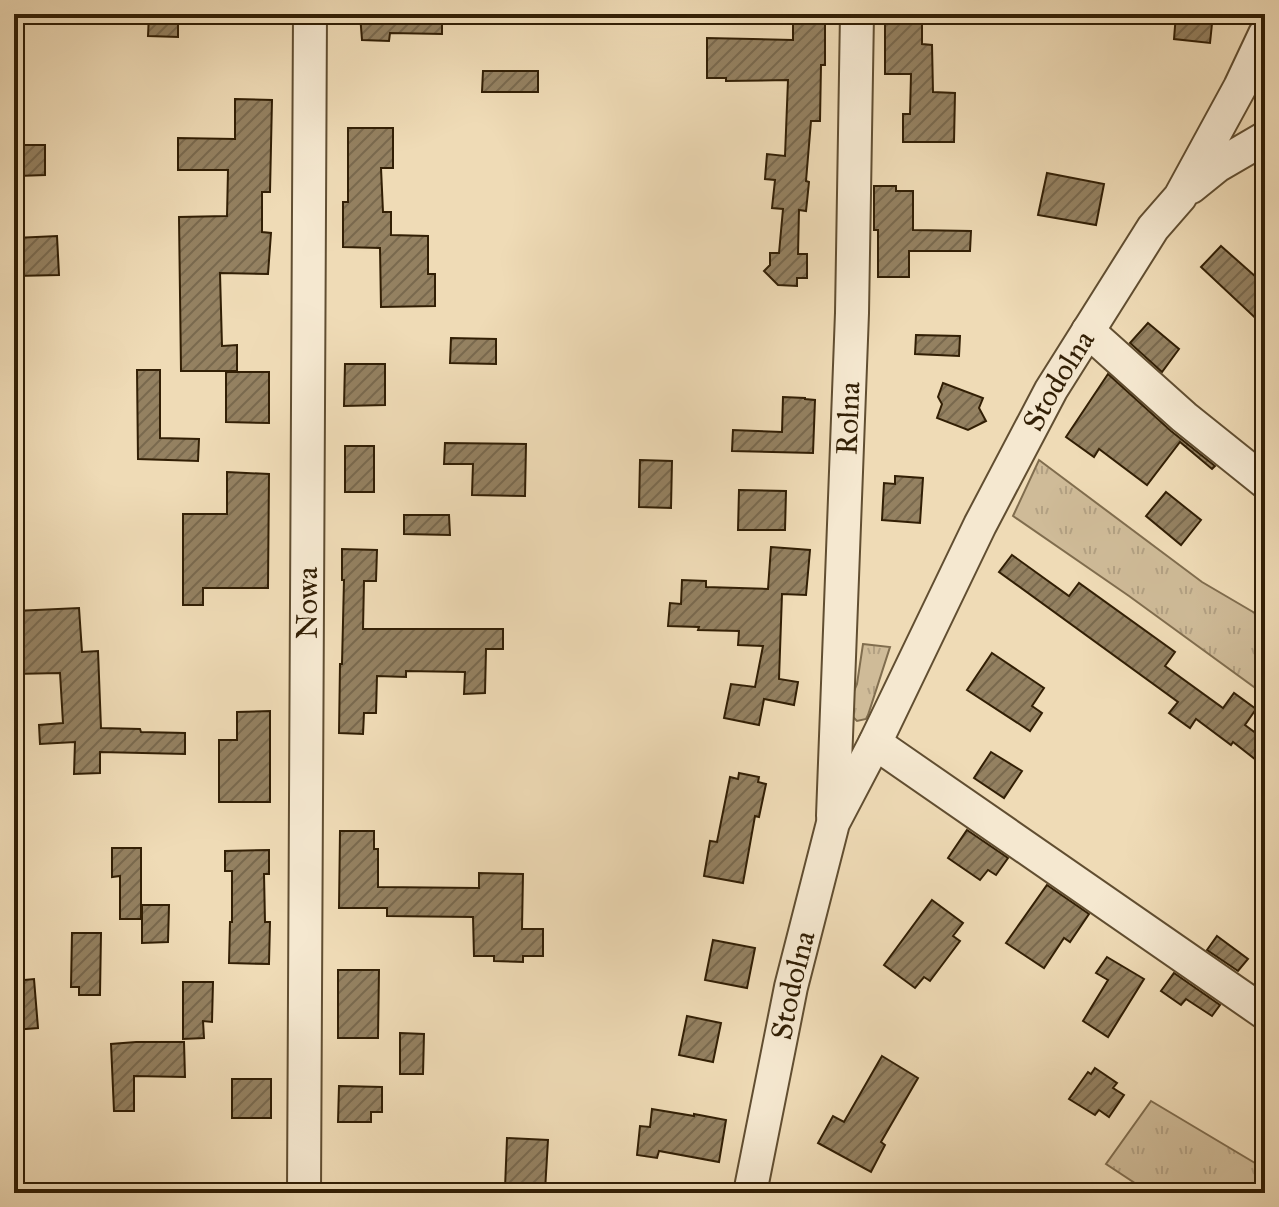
<svg xmlns="http://www.w3.org/2000/svg" width="1279" height="1207" font-family="'IM FELL Great Primer',serif">
<defs>
<pattern id="grass-tufts" width="24" height="20" patternUnits="userSpaceOnUse" patternTransform="scale(2)"><rect width="24" height="20" fill="#cfbb98"/><path d="M3 7l-1-3M5 7V3M7 7l1-3M15 17l-1-3M17 17v-4M19 17l1-3" fill="none" stroke="#b2a082"/></pattern>
<pattern id="building-hatch" width="6" height="6" patternUnits="userSpaceOnUse" patternTransform="scale(2)"><rect width="6" height="6" fill="#948161"/><path d="M-1 1l2-2M0 6l6-6M5 7l2-2" fill="none" stroke="#79694e"/></pattern>
</defs>
<rect width="100%" height="100%" fill="#efdbb6"/>
<filter id="stains"><feTurbulence type="fractalNoise" baseFrequency=".0025" numOctaves="4"/><feColorMatrix values="0 0 0 0 .2 0 0 0 0 .09 0 0 0 0 .02 0 0 0 .5 -.17"/></filter>
<radialGradient id="worn" r=".72"><stop offset=".6" stop-color="#630" stop-opacity="0"/><stop offset="1" stop-color="#630" stop-opacity=".3"/></radialGradient>
<g fill="url(#grass-tufts)" stroke="#806d4e" stroke-width="2">
<path d="M1039 460 1202 582 1265 619V695L1129 596 1013 516Z"/>
<path d="M863 644 890 647 868 715 866 719 857 721 853 717 851 698 857 684Z"/>
<path d="M1151 1101 1265 1169V1193H1150L1106 1164Z"/>
</g>
<g fill="url(#building-hatch)" stroke="#321f05" stroke-width="2">
<path d="M149 14H178V37L148 36Z"/>
<path d="M360 14H442V34L390 33 389 41 362 40Z"/>
<path d="M793 14H825V65H821L820 121H811L806 181 809 182 806 211 799 210 798 254H807V278H797V286L778 285 764 271 770 265V253H779L783 209 772 208 775 180 765 179 767 154 785 156 788 80 726 81V78H707V38L793 40Z"/>
<path d="M1176 14H1213L1210 43 1174 39Z"/>
<path d="M885 17 922 18V44L932 45 933 92 955 93 954 142H903V114H910L911 74H885Z"/>
<path d="M483 71H538V92H482Z"/>
<path d="M235 99 272 100 270 192H262V232L271 233 268 274 220 273 222 346 237 345V371H181L179 217 227 216 228 170H178V138L235 139Z"/>
<path d="M348 128H393V168H381L383 212H391V235L428 236V274H435V306L381 307 380 248 343 247V202H348Z"/>
<path d="M17 145H45V175L18 176Z"/>
<path d="M1047 173 1104 184 1096 225 1038 215Z"/>
<path d="M874 186H896V191H913V230L971 231 970 251H909V277H878V230H874Z"/>
<path d="M57 236 59 275 16 276 15 238Z"/>
<path d="M1221 246 1265 285V327L1201 267Z"/>
<path d="M1148 323 1179 349 1162 372 1130 343Z"/>
<path d="M916 335 960 336 959 356 915 354Z"/>
<path d="M451 338 496 339V364L450 363Z"/>
<path d="M345 364H385V405L344 406Z"/>
<path d="M137 370H160V438L199 439 198 461 138 459Z"/>
<path d="M226 372H269V423L226 422Z"/>
<path d="M1108 374 1171 431 1215 466 1212 469 1180 442 1147 485 1099 449 1094 457 1066 437Z"/>
<path d="M943 383 983 398 979 408 986 421 968 430 937 418 942 404 938 397Z"/>
<path d="M783 397 805 398V399L815 400 813 453 732 451 733 430 782 432Z"/>
<path d="M445 443 526 444 525 496 472 495 473 464H444Z"/>
<rect x="345" y="446" width="29" height="46"/>
<path d="M640 460 672 461 671 508 639 507Z"/>
<path d="M227 472 269 474 268 588H203V605H183V514H227Z"/>
<path d="M895 476 923 478 920 523 882 520 884 483 895 484Z"/>
<path d="M739 490 786 491 785 530H738Z"/>
<path d="M1166 492 1201 520 1181 545 1146 516Z"/>
<path d="M404 515H449L450 535 404 534Z"/>
<path d="M771 547 810 550 806 595 782 594 779 679 798 682 794 705 764 699 759 725 724 718 731 684 755 687 763 646 738 645 739 631 698 630 699 627 668 626 670 603 681 604 682 580 706 581V587L768 589Z"/>
<path d="M342 549 377 550 376 581H364L363 629H503V649H486L485 693 464 694 465 672 406 671V677L377 676 376 713H364L363 734 339 733 340 664H342L344 580H342Z"/>
<path d="M1012 555 1069 596 1079 583 1175 652 1165 666 1223 708 1234 693 1256 709 1245 725 1265 740V767L1233 742 1231 745 1196 719 1190 728 1169 713 1178 702 999 572Z"/>
<path d="M79 608 82 652 98 651 101 728 140 729 141 732 185 733V754L100 752V773L74 774 75 742 40 744 39 725 63 723 60 673 14 674V637H17L15 611Z"/>
<path d="M992 653 1044 688 1032 706 1042 713 1030 731 967 690Z"/>
<path d="M270 711V802H219V740H237V712Z"/>
<path d="M991 752 1022 771 1004 798 974 778Z"/>
<path d="M739 773 759 777 758 782 766 784 759 817 755 816 743 883 704 876 710 841 717 842 730 777 738 779Z"/>
<path d="M967 830 1008 858 996 875 988 870 980 880 948 858Z"/>
<path d="M340 831H374V849H378V887L479 888V873L523 874 522 929H543V956H523V962L494 961V956H474L473 917 387 916V908H339Z"/>
<path d="M112 848H141V919H120V876L112 877Z"/>
<path d="M269 850V874H264L265 922H270L269 964 229 963 230 922H232V871H225V851Z"/>
<path d="M1047 885 1089 914 1070 942 1064 938 1044 968 1006 943Z"/>
<path d="M932 900 963 923 953 936 960 941 930 981 924 977 915 988 884 965Z"/>
<path d="M142 905H169L168 942 142 943Z"/>
<path d="M72 933H101L100 995H79V987H71Z"/>
<path d="M1217 936 1248 959 1238 971 1207 950Z"/>
<path d="M713 940 755 948 747 988 705 980Z"/>
<path d="M1107 957 1144 979 1108 1037 1083 1021 1108 980 1096 973Z"/>
<path d="M338 970H379L378 1038H338Z"/>
<path d="M1174 973 1220 1005 1212 1016 1186 999 1181 1005 1161 991Z"/>
<path d="M34 979 38 1028 14 1030V981Z"/>
<path d="M183 982H213L212 1022 203 1021 204 1038 183 1039Z"/>
<path d="M687 1016 721 1023 713 1062 679 1055Z"/>
<path d="M400 1033 424 1034 423 1074H400Z"/>
<path d="M136 1042H184L185 1077 134 1076V1111H114L111 1044Z"/>
<path d="M882 1056 918 1078 881 1142 885 1145 871 1172 818 1143 833 1116 844 1122Z"/>
<path d="M1095 1068 1117 1083 1113 1088 1124 1095 1109 1117 1099 1110 1095 1115 1069 1099 1088 1072 1091 1074Z"/>
<rect x="232" y="1079" width="39" height="39"/>
<path d="M339 1086 382 1087V1112H371V1122H338Z"/>
<path d="M652 1109 694 1116V1114L726 1120 719 1162 659 1151 657 1158 637 1155 640 1126 650 1127Z"/>
<path d="M507 1138 548 1140 545 1191 536 1190V1193H512L513 1189 505 1188Z"/>
</g>
<g fill="none" stroke-linecap="round" stroke-linejoin="round">
<defs>
<g id="minor">
<path d="M1191 187 1217 166 1265 138"/>
<path d="M1088 331 1184 417 1265 482"/>
<path d="M875 743 1265 1013"/>
<path id="s1" d="M833 816 852 313 857 14"/>
<path id="s2" d="M304 1193 310 14"/>
<path id="s3" d="M750 1193 791 987 833 823 875 743 980 525 1051 390 1153 228 1180 197 1240 87 1265 34"/>
</g>
</defs>
<use href="#minor" stroke="#614e31" stroke-width="36"/>
<use href="#minor" stroke="#f5e8d0" stroke-width="32"/>
</g>
<g text-anchor="middle" stroke-width="6" stroke-linejoin="round" paint-order="stroke">
<g font-size="30" fill="#321f05" stroke="#f5e8d0">
<text dy="10" stroke="none"><textPath href="#s3" startOffset="876">Stodolna</textPath></text>
<text dy="10" stroke="none"><textPath href="#s1" startOffset="398">Rolna</textPath></text>
<text dy="10" stroke="none"><textPath href="#s2" startOffset="590">Nowa</textPath></text>
<text dy="10" stroke="none"><textPath href="#s3" startOffset="212">Stodolna</textPath></text>
</g>
</g>
<rect width="1279" height="1207" fill="none" stroke="#efdbb6" stroke-width="48"/>
<rect x="16" y="16" width="1247" height="1175" fill="none" stroke="#321f05" stroke-width="4"/>
<rect x="24" y="24" width="1231" height="1159" fill="none" stroke="#321f05" stroke-width="2"/>
<rect width="100%" height="100%" filter="url(#stains)"/>
<rect width="100%" height="100%" fill="url(#worn)"/>
</svg>
